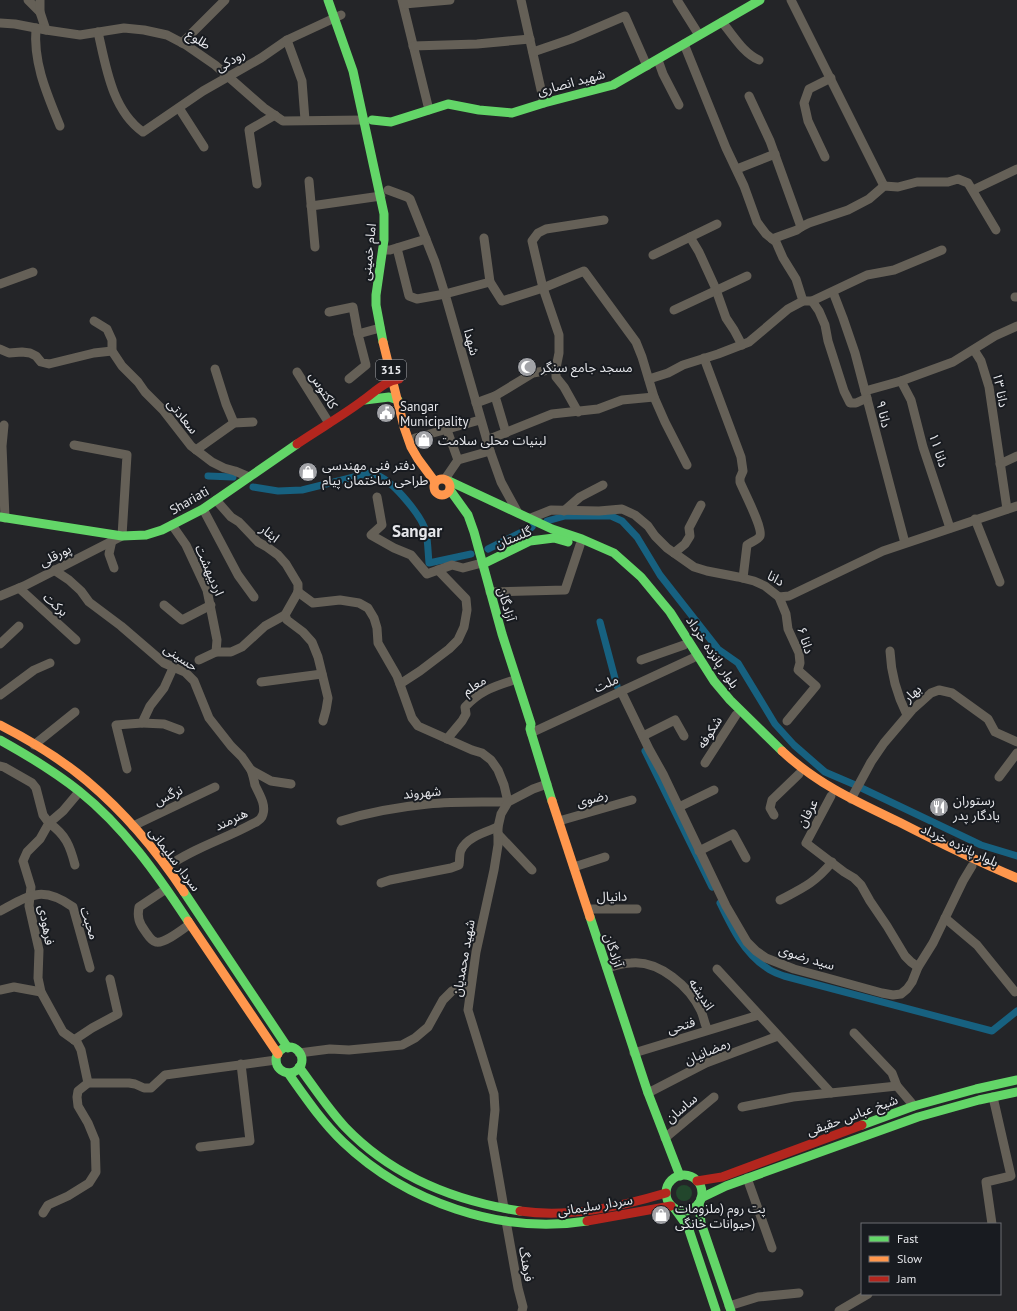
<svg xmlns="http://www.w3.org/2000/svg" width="1017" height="1311" font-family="'PT Sans','Noto Sans Arabic',sans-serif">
<rect width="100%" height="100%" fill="#242528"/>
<circle fill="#22462c" cx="684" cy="1193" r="8"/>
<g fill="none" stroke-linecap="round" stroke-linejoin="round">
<g stroke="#176180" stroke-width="7">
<path d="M208 476 233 477"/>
<path d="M253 487 278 491 302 490 370 473C373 474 377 475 379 476 394 483 422 516 426 532 428 542 428 553 429 563L471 554"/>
<path d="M547 521 565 516H611L622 521 637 537 660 575 718 649 738 663 775 724 794 745 825 772 853 784 981 845 1017 856"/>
<path d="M488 549 532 527"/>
<path d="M600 622 617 686"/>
<path d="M645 751 712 887"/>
<path d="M720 903C732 928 744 953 767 968 772 972 779 974 784 976L992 1031 1017 1011"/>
</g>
<g stroke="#656057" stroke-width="9">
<path d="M28 0 40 12"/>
<path d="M40 0V12L46 30"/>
<path d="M402 0 429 110"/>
<path d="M521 0 544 103"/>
<path d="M677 0 699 35"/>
<path d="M791 0 884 186"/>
<path d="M404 4 450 0"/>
<path d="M722 22C733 35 743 53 759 60"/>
<path d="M0 23 15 24 46 30 80 35 124 28 144 30 167 35 186 45 215 65 264 108 283 121 364 120"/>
<path d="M36 28C33 63 47 94 60 126"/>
<path d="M98 32C106 67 112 110 143 132L203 91 261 58 287 40 341 15"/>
<path d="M287 40 302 81 305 120"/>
<path d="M182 43 225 0"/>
<path d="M684 44 726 148 744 186 757 222 766 234 776 242 783 258 796 279 803 301"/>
<path d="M413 46 477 44 530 39"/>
<path d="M533 52 571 39 625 16 647 66"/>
<path d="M658 60 663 74 679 105"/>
<path d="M749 96 770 141 801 227"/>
<path d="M179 108 204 147"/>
<path d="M825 157 808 121 804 103 809 89 831 78"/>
<path d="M737 169 775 154"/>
<path d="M309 181 315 247"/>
<path d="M257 184 249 130 275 115"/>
<path d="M388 190 407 197 410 199 435 262 445 294 490 451 501 482 518 513"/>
<path d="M973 190 1017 169"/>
<path d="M311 206 381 196"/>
<path d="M690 237 699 252 715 287 726 318 734 330 742 345"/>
<path d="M484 238 490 282 502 301 543 288 584 271 636 342 642 357 654 397 665 422 687 465"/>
<path d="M772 239 797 230 801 227 809 223 848 210 869 199 884 186 898 187 917 182H948L958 179 968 183 996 230"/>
<path d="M397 248 409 296 417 299 445 294 490 282"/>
<path d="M383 250H390L426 239"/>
<path d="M653 255 717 224"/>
<path d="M0 284 33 272"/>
<path d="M833 292 843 318 855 353 905 543"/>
<path d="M1015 297H1017"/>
<path d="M812 301 819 311 825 325 828 341 844 391 850 403H856L867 398"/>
<path d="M674 310 747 276"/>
<path d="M329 312 353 307 358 334"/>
<path d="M94 321 107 329 112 340V351L122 366 138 382 145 392 163 410 191 446 212 462 224 468 235 471 249 477"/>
<path d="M0 349 9 353 22 352 30 353 36 356 41 362 49 364 94 353 112 351"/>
<path d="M974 350 981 361 989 387 1007 509"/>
<path d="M704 358 741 457 743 471 740 478V482C744 492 763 528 760 536 758 540 751 542 747 545L743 578"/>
<path d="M215 369 226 404 234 423"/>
<path d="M297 372 329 423"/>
<path d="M349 379 366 365 358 334 380 328"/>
<path d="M649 379 668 373 683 365 718 354 749 342 788 309 803 301H812L867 275 894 270 942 250"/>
<path d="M901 381 911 400 923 447 950 528"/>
<path d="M865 391 901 381 953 362 995 336 1017 326"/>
<path d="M495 396 506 433"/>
<path d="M476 403 495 396 533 373 544 371"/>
<path d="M578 412 564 387 556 377V368L559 353V335L543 288 532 241 538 233 546 229 604 220"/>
<path d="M4 425 2 446 5 518"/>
<path d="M415 438 480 420"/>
<path d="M487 440 552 414 598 409 622 400 654 397"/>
<path d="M196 450 234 423 253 422"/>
<path d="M458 460 490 451"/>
<path d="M1000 464 1017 456"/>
<path d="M445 479 458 460 447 430"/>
<path d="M377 497 382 525 371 535 394 548 411 555 427 574 452 565 463 568 478 564"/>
<path d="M216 500 231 517 239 522 258 542 267 547 278 555 286 564 298 584V592"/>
<path d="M203 509 238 575 254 597"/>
<path d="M564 511 580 497 603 485"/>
<path d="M531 518 551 510 599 511 622 509 635 515 648 526 655 536 667 548 694 567 707 571 738 577 754 581 765 586 779 597 789 596 883 551 1017 506"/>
<path d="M975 519 1000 582"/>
<path d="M172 525 186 545 207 590 217 640 216 652"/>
<path d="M112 540 109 554 114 568"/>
<path d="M674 553 685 544 690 536 689 528 701 505"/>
<path d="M54 570 69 580 81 591 89 602 121 626 164 663 185 672 194 681 209 718 231 746 242 757 251 770 271 781 291 784"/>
<path d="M19 588 76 640"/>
<path d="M298 592 313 603 340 600 359 603 368 608 374 618 377 628 378 643 397 676 412 718 418 726 472 750 482 753 491 760 498 770 504 785 508 802C481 802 454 801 428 804 398 807 369 812 341 821"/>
<path d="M298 592 285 615 287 620 303 632 312 642 318 657 328 698 326 710 323 721"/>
<path d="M490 592 565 590 580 545"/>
<path d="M0 596 24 586 122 536 127 455 74 445"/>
<path d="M779 597 786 614 788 629 799 653 800 663 798 670 816 686 787 721"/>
<path d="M164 605 182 620 211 605"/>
<path d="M0 644 19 626"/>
<path d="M890 651C891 674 897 695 907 715"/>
<path d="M199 660 216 652H231L242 647 265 626 285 615"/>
<path d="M641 660 684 645"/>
<path d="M261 682 322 674"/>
<path d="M400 684 420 671 449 649 458 640 464 627 467 610 466 599 438 570"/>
<path d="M621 691 649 749 663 774 726 906 747 942 756 951 766 958 794 969 824 977 882 993 893 995 901 994 907 989 912 982 918 967 933 943 963 881 972 866"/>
<path d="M0 695 34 670 50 663"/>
<path d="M142 723 164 724 180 730"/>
<path d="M531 733 693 658"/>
<path d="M643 736 675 720 684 736"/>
<path d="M447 739 462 721 466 714 465 707C479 692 492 687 511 681"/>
<path d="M34 745 75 712"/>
<path d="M705 763 736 715"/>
<path d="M0 766 4 767 32 783 36 788 43 815 49 823 40 839 27 852 23 861 31 887 29 906 39 950 38 978 41 992 63 1032 77 1042 81 1050 88 1083"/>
<path d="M127 769 116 725 142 723 150 706 164 688 173 668"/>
<path d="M999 777 1017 753"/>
<path d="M831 796 806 843 844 872 854 878 861 885 870 901 887 926 905 956 911 962 918 967"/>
<path d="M851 799 871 762 884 743 912 710 931 693 939 690 952 693 988 719 995 732 1017 742"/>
<path d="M679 807 714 790"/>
<path d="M774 815 770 808 772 800 799 774"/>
<path d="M559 821 632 800"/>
<path d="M133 826 215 787"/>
<path d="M498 834 532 870"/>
<path d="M699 851 733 834 746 858"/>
<path d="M75 865C70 846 66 835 49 823L63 811 79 792"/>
<path d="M167 867C193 848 225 839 252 824 257 822 262 819 263 814 266 804 259 794 255 785 254 780 253 775 251 770"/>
<path d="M574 867 605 857"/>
<path d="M381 883 390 880 451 868 459 865C460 861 459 854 461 850 467 837 486 832 498 827"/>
<path d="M166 889 139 907C137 917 139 923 145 931 148 935 151 941 156 942 164 944 183 929 190 924"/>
<path d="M780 900C803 888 815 883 832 862"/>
<path d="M588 909H637"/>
<path d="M0 911C30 895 42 885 73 907L90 968"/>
<path d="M945 918 977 945 1015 992"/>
<path d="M607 968C614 966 623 963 631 963 659 960 690 987 701 1011 703 1015 704 1021 706 1026"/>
<path d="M717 969 831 1093"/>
<path d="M0 990 14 987 41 992"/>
<path d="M854 1033 892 1073 897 1086 914 1106"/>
<path d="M74 1040 92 1028 118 1014 110 979"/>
<path d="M299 1053 330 1049 349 1050 402 1045 415 1038 428 1027 443 1000 452 991 460 988 470 987"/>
<path d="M634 1053 759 1015"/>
<path d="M648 1093 706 1063 778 1036"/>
<path d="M742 1107 793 1097 897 1086"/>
<path d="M665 1138 714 1097"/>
<path d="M200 1147 250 1141 241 1064"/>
<path d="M747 1178 772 1248"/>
<path d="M504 1208 492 1139 495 1110 494 1094 468 1010 476 952 494 870 498 845V827L501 814 508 802 533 789 547 784"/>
<path d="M43 1213 48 1205 68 1196 89 1183 96 1172 95 1140 88 1123 78 1106 77 1097 78 1091 88 1083H129L135 1084 144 1088H151L165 1075 276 1060"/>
<path d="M506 1221 518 1288 523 1307 522 1311"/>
<path d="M992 1224 986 1182 1011 1176 993 1097"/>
<path d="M729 1306 758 1297 799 1293"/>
<path d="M839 1311 868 1294"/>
</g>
<g stroke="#63d668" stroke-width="9">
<path d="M328 0 353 71 384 214V240L376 295V305L383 342"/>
<path d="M372 120 391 122 448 104 479 110 512 113 544 103 613 85 760 0"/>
<path d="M365 400 389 397 398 400"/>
<path d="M449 481 552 529 582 539 614 553 641 577 670 612 714 681 730 700 782 751"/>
<path d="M450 490 468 515 474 532 502 634 531 724 530 729 552 801"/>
<path d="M0 517 122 536 146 535 162 530 203 509 297 444"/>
<path d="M483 564 530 541 554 538 568 542"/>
<path d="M0 740C27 755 55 772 79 791 124 827 157 874 188 921"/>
<path d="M184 892 288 1048"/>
<path d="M590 917 648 1093 680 1176"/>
<circle cx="289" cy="1060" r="13"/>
<path d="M299 1067C314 1087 328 1109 345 1127 392 1176 455 1201 520 1211"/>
<path d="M288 1073C305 1097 322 1122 343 1142 406 1202 501 1235 587 1221"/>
<path d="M862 1125 914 1106 976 1089 1017 1080"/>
<circle cx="684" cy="1193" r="18"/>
<path d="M701 1198 726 1186 918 1117 979 1100 1017 1092"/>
<path d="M699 1203 701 1223 731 1311"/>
<path d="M675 1209 688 1227 716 1311"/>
</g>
<g stroke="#ff974d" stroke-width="9">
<path d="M383 342 404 427 411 447 418 459 435 482"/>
<circle cx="442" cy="487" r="8"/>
<path d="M0 725C31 741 61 759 87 781 125 813 157 851 184 892"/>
<path d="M782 751C817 784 857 802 899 822 938 842 977 861 1017 878"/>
<path d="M552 801 590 917"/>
<path d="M188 921 278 1054"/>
</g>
<g stroke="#b3261e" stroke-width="9">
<path d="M297 444C319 429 342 416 362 401 374 393 384 381 399 379"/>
<path d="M697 1181 722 1177 862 1125"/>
<path d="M520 1211C569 1218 619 1207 666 1193"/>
<path d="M587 1221 671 1206"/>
</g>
</g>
<defs>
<symbol id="mosque-disc" viewBox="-11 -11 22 22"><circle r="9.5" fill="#a2a3a7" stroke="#181b20"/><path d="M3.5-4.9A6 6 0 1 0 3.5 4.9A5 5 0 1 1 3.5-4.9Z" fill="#fff"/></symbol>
<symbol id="civic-disc" viewBox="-11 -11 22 22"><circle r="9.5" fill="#a2a3a7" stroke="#181b20"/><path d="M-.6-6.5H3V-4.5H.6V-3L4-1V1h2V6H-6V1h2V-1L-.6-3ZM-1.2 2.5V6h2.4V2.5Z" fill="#fff"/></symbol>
<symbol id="shop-disc" viewBox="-11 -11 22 22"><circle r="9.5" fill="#a2a3a7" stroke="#181b20"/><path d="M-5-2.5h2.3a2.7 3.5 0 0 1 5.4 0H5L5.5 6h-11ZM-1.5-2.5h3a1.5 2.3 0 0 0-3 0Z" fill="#fff"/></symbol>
<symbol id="restaurant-disc" viewBox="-11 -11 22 22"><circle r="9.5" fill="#a2a3a7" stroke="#181b20"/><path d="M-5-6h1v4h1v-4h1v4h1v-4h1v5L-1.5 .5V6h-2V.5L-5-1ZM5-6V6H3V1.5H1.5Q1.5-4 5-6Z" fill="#fff"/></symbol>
</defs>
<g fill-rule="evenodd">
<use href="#mosque-disc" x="516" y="356" width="22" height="22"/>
<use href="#civic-disc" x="375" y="402" width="22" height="22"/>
<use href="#shop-disc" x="413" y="429" width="22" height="22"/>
<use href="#shop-disc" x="297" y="461" width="22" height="22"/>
<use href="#restaurant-disc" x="928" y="796" width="22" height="22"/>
<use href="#shop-disc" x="650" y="1204" width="22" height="22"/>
</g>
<g text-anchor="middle" stroke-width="4" stroke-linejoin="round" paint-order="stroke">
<rect fill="#181b20" stroke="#a8aaae" stroke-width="1" x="376" y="360" width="30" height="20" rx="3"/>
<g font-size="12" font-weight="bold" fill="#e6e7eb">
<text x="391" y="374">315</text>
</g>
<g font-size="13" fill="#e6e7eb" stroke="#181b20">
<text transform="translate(199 39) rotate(33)" y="5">طلوع</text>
<text transform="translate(230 60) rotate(-30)" y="5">رودکی</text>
<text transform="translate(571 82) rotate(-15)" y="5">شهید انصاری</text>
<text transform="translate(368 252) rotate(-84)" y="5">امام خمینی</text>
<text transform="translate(472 342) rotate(75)" y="5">شهدا</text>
<text transform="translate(324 390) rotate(58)" y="5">کاکتوس</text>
<text transform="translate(1001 390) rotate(79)" y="5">دانا ۱۳</text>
<text transform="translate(884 414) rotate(77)" y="5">دانا ۹</text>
<text transform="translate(183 416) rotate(51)" y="5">سعادتی</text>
<text transform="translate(939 450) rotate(72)" y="5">دانا ۱۱</text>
<text transform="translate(189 500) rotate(-30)" y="5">Shariati</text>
<text transform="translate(270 533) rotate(38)" y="5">ایثار</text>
<text transform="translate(513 537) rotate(-22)" y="5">گلستان</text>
<text transform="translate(55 555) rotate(-27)" y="5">پورقلی</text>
<text transform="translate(210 570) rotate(67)" y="5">اردیبهشت</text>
<text transform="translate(776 578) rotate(29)" y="5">دانا</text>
<text transform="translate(56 604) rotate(42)" y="5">برکت</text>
<text transform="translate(507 604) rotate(74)" y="5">آزادگان</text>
<text transform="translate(806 640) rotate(72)" y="5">دانا ۶</text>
<text transform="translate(713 652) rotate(56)" y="5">بلوار پانزده خرداد</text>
<text transform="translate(181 657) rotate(34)" y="5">حسینی</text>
<text transform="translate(606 683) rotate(-25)" y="5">ملت</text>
<text transform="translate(474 685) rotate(-33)" y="5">معلم</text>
<text transform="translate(912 693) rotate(-43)" y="5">بهار</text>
<text transform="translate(709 732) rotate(-58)" y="5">شکوفه</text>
<text transform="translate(422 792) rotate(-5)" y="5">شهروند</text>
<text transform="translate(168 795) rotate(-26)" y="5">نرگس</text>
<text transform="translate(592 798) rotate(-16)" y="5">رضوی</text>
<text transform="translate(807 813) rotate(-62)" y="5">عرفان</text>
<text transform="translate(231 819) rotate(-26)" y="5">هنرمند</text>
<text transform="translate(960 845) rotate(25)" y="5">بلوار پانزده خرداد</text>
<text transform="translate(175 859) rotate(53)" y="5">سردار سلیمانی</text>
<text transform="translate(612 896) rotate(-1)" y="5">دانیال</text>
<text transform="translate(90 923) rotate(72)" y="5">محبت</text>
<text transform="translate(47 925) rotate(80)" y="5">فرهودی</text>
<text transform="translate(614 950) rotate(72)" y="5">آزادگان</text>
<text transform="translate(807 957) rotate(17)" y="5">سید رضوی</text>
<text transform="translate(463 958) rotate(-80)" y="5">شهید محمدیان</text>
<text transform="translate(702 994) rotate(57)" y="5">اندیشه</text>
<text transform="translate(681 1025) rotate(-17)" y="5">فتحی</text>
<text transform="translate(707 1051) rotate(-23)" y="5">رمضانیان</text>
<text transform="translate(681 1108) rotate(-40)" y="5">ساسان</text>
<text transform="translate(852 1115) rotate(-20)" y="5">شیخ عباس حقیقی</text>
<text transform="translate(595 1205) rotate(-9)" y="5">سردار سلیمانی</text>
<text transform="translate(527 1264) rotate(80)" y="5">فرهنگ</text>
</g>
<g font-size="13" fill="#e6e7eb" stroke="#181b20" text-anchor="start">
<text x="541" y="372">مسجد جامع سنگر</text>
<text x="400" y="411">Sangar<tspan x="400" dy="15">Municipality</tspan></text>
<text x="438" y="445">لبنیات محلی سلامت</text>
<text x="322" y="470">دفتر فنی مهندسی<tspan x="322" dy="15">طراحی ساختمان پیام</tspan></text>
<text x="953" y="805">رستوران<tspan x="953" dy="15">یادگار پدر</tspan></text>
<text x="675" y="1213">پت روم (ملزومات<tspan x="675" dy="15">حیوانات خانگی)</tspan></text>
</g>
<g font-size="17" font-weight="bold" fill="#e6e7eb" stroke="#181b20">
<text x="417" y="537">Sangar</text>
</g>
</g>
<rect x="861" y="1223" width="140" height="72" fill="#181b20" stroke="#6a6d71"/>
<rect x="869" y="1236" width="20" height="6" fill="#63d668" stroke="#6a6d71"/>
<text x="897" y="1243" font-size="12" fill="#e6e7eb">Fast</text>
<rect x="869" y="1256" width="20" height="6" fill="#ff974d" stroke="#6a6d71"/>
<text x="897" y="1263" font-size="12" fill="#e6e7eb">Slow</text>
<rect x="869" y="1276" width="20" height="6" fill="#b3261e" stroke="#6a6d71"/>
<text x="897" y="1283" font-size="12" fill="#e6e7eb">Jam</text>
</svg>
